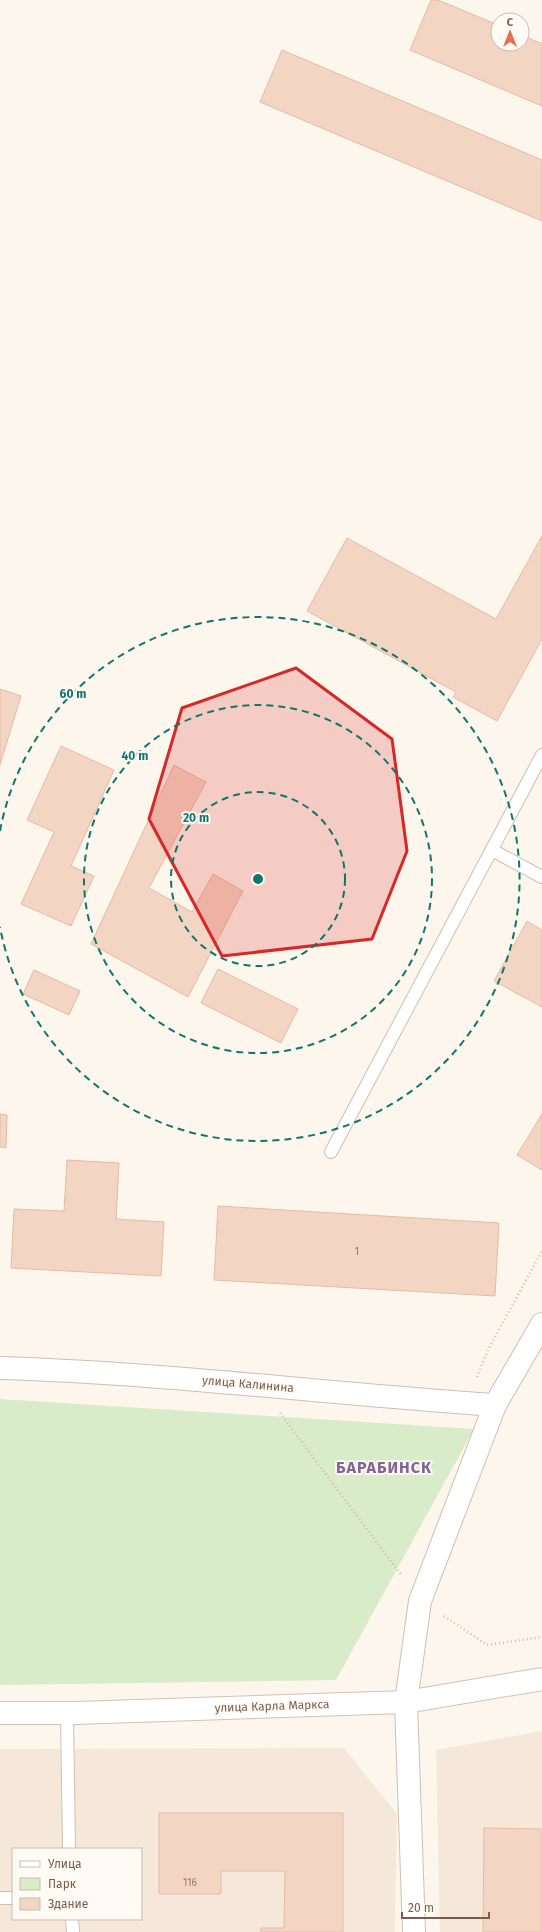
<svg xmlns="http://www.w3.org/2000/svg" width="542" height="1932" font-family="'Fira Sans',sans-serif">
<rect width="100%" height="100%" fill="#fdf6ec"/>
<g fill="#f5e8da" fill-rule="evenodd">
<path d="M542 1731V1932H440L436 1750Z"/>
<path d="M344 1748 397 1814 395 1932H0V1749ZM13 1849H141V1919H13Z"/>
</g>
<path fill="#d8ecc9" d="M0 1399 474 1429 336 1680 0 1685Z"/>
<g fill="#f3d5c3" stroke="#e6bba3">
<path d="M431 0H438L498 25V44H522V35L542 44V106L410 50Z"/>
<path d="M282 50 542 160V221L260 102Z"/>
<path d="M542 536V639L497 721 453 697 456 692 307 611 347 538 496 619Z"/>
<path d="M0 689 21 696 0 765Z"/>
<path d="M61 746 114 770 71 866 94 876 71 926 21 904 54 832 27 820Z"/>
<path d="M174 765 206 782 149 888 192 912 213 874 243 891 188 997 91 944Z"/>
<path d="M527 921 542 930V1007L494 981Z"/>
<path d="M218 969 298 1009 281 1043 201 1003Z"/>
<path d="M34 970 80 991 69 1015 23 994Z"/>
<path d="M0 1114 7 1115 6 1148 0 1147Z"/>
<path d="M542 1114V1170L517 1155Z"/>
<path d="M67 1160 119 1163 116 1219 164 1222 161 1276 11 1268 14 1209 64 1211Z"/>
<path d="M218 1206 499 1223 495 1296 214 1280Z"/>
<path d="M159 1813H343V1932H261V1928H284L285 1871H221V1894H159Z"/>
<path d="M484 1828 541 1829V1932H483Z"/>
</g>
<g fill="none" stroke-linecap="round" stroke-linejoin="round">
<defs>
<g id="lane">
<path d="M492 850 542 877"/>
<path d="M331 1152 542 755"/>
<path d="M67 1713 69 1849"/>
<path d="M0 1898H13"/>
<path d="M72 1919 73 1932"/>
</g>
<g id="street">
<path d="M0 1368C166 1373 330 1394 495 1405"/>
<path d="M414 1932 406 1702 420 1601 495 1405 542 1324"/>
</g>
<path id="secondary" d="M0 1713H76L406 1702 542 1679"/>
</defs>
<use href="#lane" stroke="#d1beb0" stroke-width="14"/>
<use href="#street" stroke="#d1beb0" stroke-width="24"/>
<use href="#secondary" stroke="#d6c0b0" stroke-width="24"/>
<g stroke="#d9b8a5" stroke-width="2.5" stroke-dasharray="1 3" stroke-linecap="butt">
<path d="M477 1377 488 1350 542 1251"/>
<path d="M280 1413 402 1576"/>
<path d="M444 1616 487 1645 542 1637"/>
</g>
<use href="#lane" stroke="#fff" stroke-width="12"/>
<use href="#street" stroke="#fff" stroke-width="22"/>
<use href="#secondary" stroke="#fff" stroke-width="22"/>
</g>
<path fill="#d62828" fill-opacity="0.2" stroke="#d62828" stroke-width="3" stroke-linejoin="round" d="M296 668 392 739 407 851 372 939 222 956 149 819 182 708Z"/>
<g fill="none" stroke="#0f766e" stroke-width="2" stroke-dasharray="7 5">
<circle cx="258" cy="879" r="87"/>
<circle cx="258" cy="879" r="174"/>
<path d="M0 831A262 262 0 1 1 0 927"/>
</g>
<g text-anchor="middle" stroke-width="4" stroke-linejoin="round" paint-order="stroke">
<g font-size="10" fill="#987a6a">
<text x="357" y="1255">1</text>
<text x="190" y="1886">116</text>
</g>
<g font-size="12" fill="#7a5c4d" stroke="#fffaf3">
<text transform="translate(248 1384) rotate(5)" y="4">улица Калинина</text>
<text transform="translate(272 1706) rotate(-2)" y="4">улица Карла Маркса</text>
</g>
<g font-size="16" font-weight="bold" letter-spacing="1" fill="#846695" stroke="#fffaf3">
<text x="384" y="1473">БАРАБИНСК</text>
</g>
</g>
<circle cx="258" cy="879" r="6" fill="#0f766e" stroke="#fffaf3" stroke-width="2"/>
<g font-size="12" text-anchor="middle" font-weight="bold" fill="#0f766e" stroke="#fffaf3" stroke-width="4" stroke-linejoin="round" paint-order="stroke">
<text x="73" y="698">60 m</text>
<text x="135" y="760">40 m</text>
<text x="196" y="822">20 m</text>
</g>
<rect x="12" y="1848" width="130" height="72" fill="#fffaf3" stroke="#cabbb1"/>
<rect x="20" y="1861" width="20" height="6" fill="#ffffff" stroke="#cabbb1"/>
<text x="48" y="1868" font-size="12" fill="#7a5c4d">Улица</text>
<rect x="20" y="1878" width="20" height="12" fill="#d8ecc9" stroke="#cabbb1"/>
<text x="48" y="1888" font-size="12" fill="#7a5c4d">Парк</text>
<rect x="20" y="1898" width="20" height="12" fill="#f3d5c3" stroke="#cabbb1"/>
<text x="48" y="1908" font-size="12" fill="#7a5c4d">Здание</text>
<g transform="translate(510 32)"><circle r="19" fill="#fffaf3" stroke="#cabbb1"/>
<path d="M0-3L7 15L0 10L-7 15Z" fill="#e76f51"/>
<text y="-6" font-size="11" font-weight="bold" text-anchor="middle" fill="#7a5c4d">С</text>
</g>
<path d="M402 1912v6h87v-6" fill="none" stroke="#7a5c4d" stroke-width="2"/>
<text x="408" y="1912" font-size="12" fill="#7a5c4d" stroke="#fffaf3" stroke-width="3" paint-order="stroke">20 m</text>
</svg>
